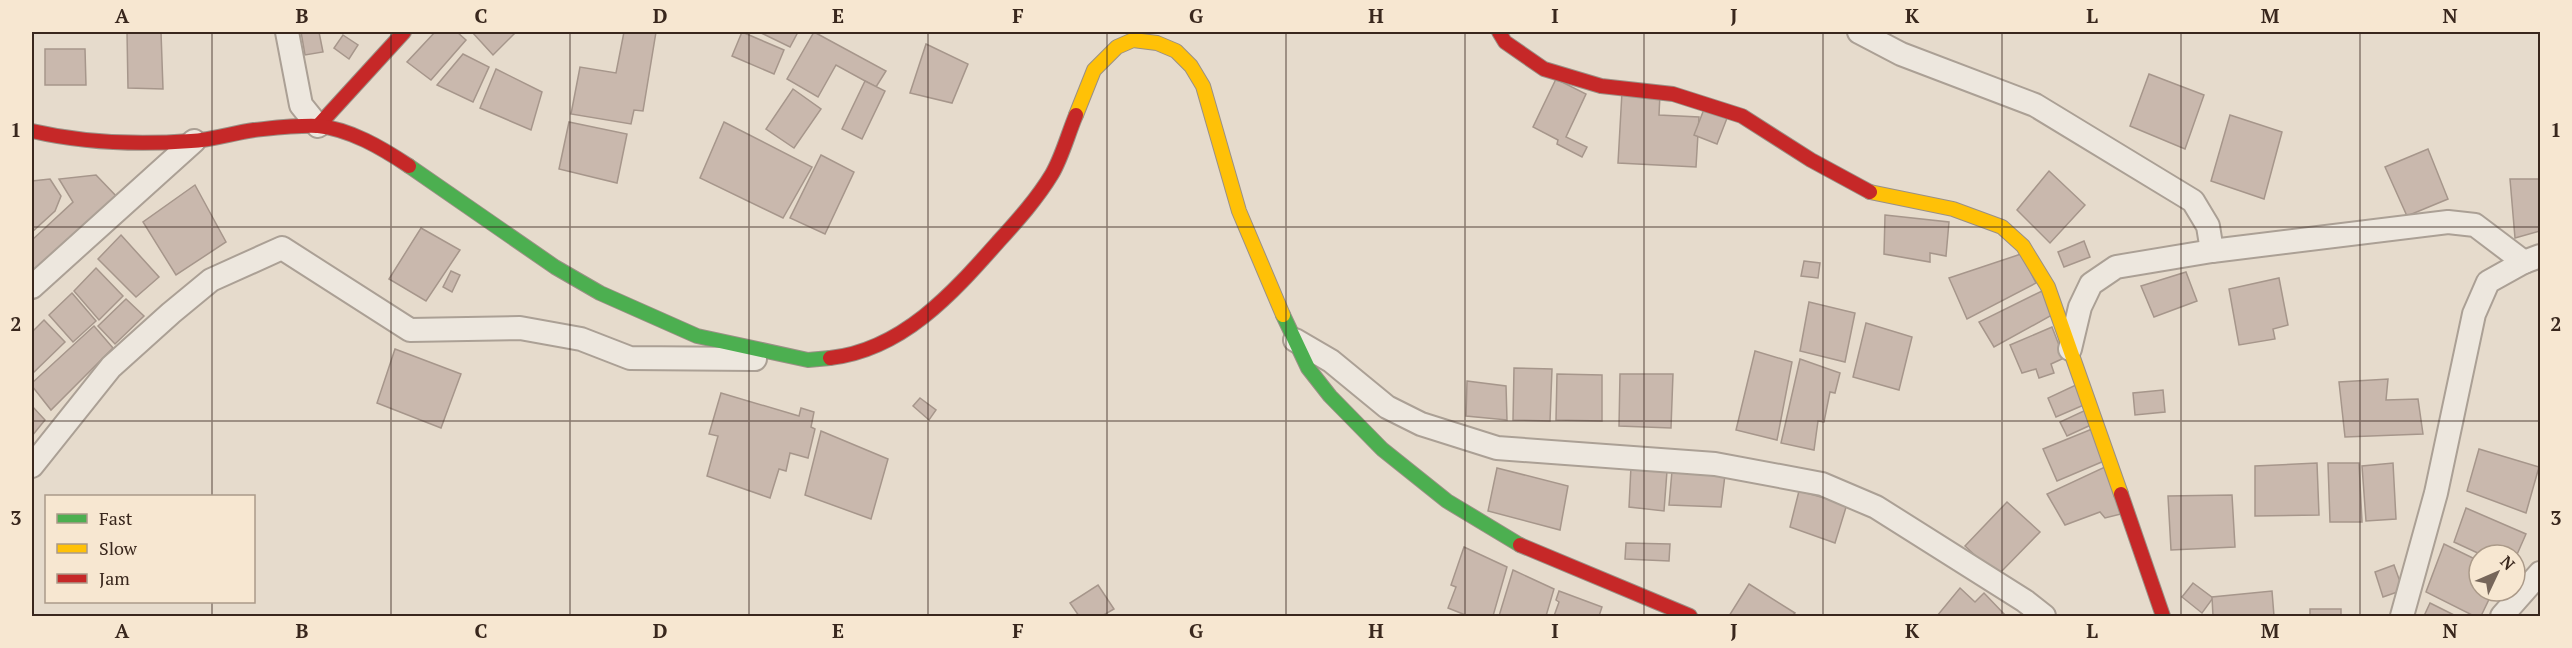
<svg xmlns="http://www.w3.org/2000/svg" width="2572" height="648" font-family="'PT Serif',serif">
<rect width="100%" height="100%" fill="#e6dbcc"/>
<g fill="#c9b8ad" stroke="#a6968b" stroke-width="1.5">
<path d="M127 32H161L163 89 128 88Z"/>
<path d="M301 32H319L323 52 305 55Z"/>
<path d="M435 32H457L466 40 431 80 407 62Z"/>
<path d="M472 32H516L493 55Z"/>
<path d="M624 32H656L643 111 634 110 631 124 571 114 580 67 616 73Z"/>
<path d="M742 32 784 50 774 74 732 56Z"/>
<path d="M759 32H798L790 47Z"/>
<path d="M814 32 886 71 876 87 836 65 818 97 787 79Z"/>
<path d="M343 35 358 45 349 59 334 48Z"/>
<path d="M926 44 968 64 952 103 910 93Z"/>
<path d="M45 49H85L86 85H45Z"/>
<path d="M463 54 489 67 473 102 437 85Z"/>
<path d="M496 69 542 92 531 130 480 108Z"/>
<path d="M2149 74 2204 95 2185 149 2130 126Z"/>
<path d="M1556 79 1586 94 1566 137 1587 147 1582 157 1557 144 1558 140 1533 127Z"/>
<path d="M865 81 885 91 862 139 842 129Z"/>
<path d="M793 89 821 109 794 148 766 129Z"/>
<path d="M1622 92 1660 94 1659 115 1699 117 1696 167 1618 163Z"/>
<path d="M1706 104 1729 113 1717 144 1694 135Z"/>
<path d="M2230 115 2282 132 2264 199 2211 181Z"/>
<path d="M569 122 627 134 617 183 559 169Z"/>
<path d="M724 122 812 167 783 218 700 178Z"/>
<path d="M2428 149 2448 199 2407 216 2385 167Z"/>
<path d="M821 155 854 172 825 234 790 218Z"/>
<path d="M2049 171 2085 205 2050 243 2017 210Z"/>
<path d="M96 175 119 199 39 275 32 266V240L73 202 59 179Z"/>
<path d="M50 179 61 196 55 211 32 232V181Z"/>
<path d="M2510 179H2540V231L2515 238Z"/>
<path d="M195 185 226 242 176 275 143 222Z"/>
<path d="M1885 215 1949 222 1946 256 1930 253V262L1884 254Z"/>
<path d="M421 228 460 250 426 301 389 279Z"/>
<path d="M121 235 159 277 136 297 98 259Z"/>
<path d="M2084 241 2090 257 2064 267 2058 252Z"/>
<path d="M2021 254 2036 283 1967 319 1949 278Z"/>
<path d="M1804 261 1820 263 1818 278 1801 276Z"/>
<path d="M96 268 123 296 99 320 74 291Z"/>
<path d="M451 271 460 275 452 292 443 287Z"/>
<path d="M2186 272 2197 301 2154 317 2141 286Z"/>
<path d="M2279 278 2288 325 2273 329 2275 339 2239 345 2229 289Z"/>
<path d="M2042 291 2052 315 1994 347 1979 322Z"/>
<path d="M72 293 96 321 73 342 49 315Z"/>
<path d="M126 299 144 316 115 344 98 326Z"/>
<path d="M1809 302 1855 313 1845 362 1800 351Z"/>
<path d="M44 320 65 342 32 374V332Z"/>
<path d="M1866 323 1912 337 1899 390 1853 377Z"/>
<path d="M94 326 113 348 51 410 32 386V383Z"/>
<path d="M2052 327 2064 358 2051 364 2054 373 2039 378 2036 369 2022 373 2010 345Z"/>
<path d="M395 349 461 374 441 428 377 403Z"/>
<path d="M1755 351 1792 362 1777 440 1736 430Z"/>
<path d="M1800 359 1840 373 1835 393 1830 392 1824 422 1818 421 1814 450 1781 443Z"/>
<path d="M1514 368 1552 369 1550 421 1513 420Z"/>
<path d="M1557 374 1602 375V421L1556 420Z"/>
<path d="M1620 374H1673L1671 428 1619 426Z"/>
<path d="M2388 379 2386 400 2418 399 2423 434 2345 437 2339 382Z"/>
<path d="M1467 381 1506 386 1507 420 1466 416Z"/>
<path d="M2078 384 2086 404 2056 417 2048 398Z"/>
<path d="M2163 390 2165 412 2135 415 2133 393Z"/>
<path d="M721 393 799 416 801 408 814 412 811 427 815 429 808 458 790 453 786 471 779 469 770 498 707 476 718 436 709 434Z"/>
<path d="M920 398 936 410 929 420 913 406Z"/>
<path d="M32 406 45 420 32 436Z"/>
<path d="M2088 409 2093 424 2067 436 2060 422Z"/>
<path d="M2092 429 2104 461 2057 481 2043 449Z"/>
<path d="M821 431 888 459 871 519 805 495Z"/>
<path d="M2479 449 2539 467 2526 513 2467 491Z"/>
<path d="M2317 463 2319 515 2255 516V466Z"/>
<path d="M2328 463H2359L2362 522H2330Z"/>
<path d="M2393 463 2396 519 2366 521 2362 466Z"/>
<path d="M1631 466 1667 471 1664 511 1629 507Z"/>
<path d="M2107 466 2121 514 2105 518 2100 512 2065 525 2047 494Z"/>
<path d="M1497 468 1568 486 1560 530 1488 511Z"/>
<path d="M1672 471 1725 475 1721 507 1669 505Z"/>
<path d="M1799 491 1847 504 1835 543 1790 527Z"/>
<path d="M2232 495 2235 547 2171 550 2168 496Z"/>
<path d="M2007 502 2040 532 1997 576 1965 546Z"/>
<path d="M2466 508 2526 534 2515 559V555H2482L2454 542Z"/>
<path d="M1626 543 1670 544 1669 561 1625 559Z"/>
<path d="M2444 544 2479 561V591H2493L2481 616H2474L2426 592Z"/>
<path d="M1464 547 1507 567 1493 616H1468L1448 608 1456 587 1451 585Z"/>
<path d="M2394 565 2403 590 2383 597 2375 572Z"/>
<path d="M1513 570 1554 589 1546 616H1499Z"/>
<path d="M2193 583 2213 598 2202 613 2182 597Z"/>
<path d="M1749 584 1795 613 1792 616H1729Z"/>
<path d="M1098 585 1114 609 1102 616H1079L1070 603Z"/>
<path d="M1960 588 1975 602 1984 593 2006 616H1937Z"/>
<path d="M1559 591 1602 607 1599 616H1554L1559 602 1556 600Z"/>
<path d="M2272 591 2274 616H2213L2212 597Z"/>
<path d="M2430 603 2456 616H2424Z"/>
<rect x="2310" y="609" width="31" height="7"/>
</g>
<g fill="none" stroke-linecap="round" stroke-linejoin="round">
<defs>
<g id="street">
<path d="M287 32 301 105 318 126"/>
<path d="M1859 32 1901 54 2035 105 2193 201 2208 226 2212 251"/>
<path d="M32 287 194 141"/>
<path d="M1295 340 1331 361 1387 407 1421 424 1497 448 1715 464 1822 484 1876 507 2025 601 2044 616"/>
<path d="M2070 349 2080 307 2091 284 2116 267 2212 251 2448 222 2475 225 2524 262"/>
<path d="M32 466 111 367 171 313 211 280 282 248 410 330 520 328 581 339 630 358 755 359"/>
<path d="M2402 616 2436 493 2474 314 2488 282 2524 262 2540 256"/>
<path d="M2502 616 2540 573"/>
</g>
<g id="fast">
<path d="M409 166 555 267 600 293 697 336 808 360 830 358"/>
<path d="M1283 315 1308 368 1330 396 1382 449 1447 501 1520 545"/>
</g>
<g id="slow">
<path d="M1076 115 1094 70 1117 47 1133 40 1157 43 1176 51 1191 66 1203 86 1239 211 1283 315"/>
<path d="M1870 192 1953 209 2002 227 2023 246 2048 287 2121 494"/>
</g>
<g id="jam">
<path d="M1499 32 1505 42 1544 69 1601 86 1673 94 1742 116 1811 160 1870 192"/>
<path d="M318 126 404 32"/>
<path d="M32 131C84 143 138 145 191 141 212 140 233 133 254 130 274 128 298 125 318 126 350 129 382 148 409 166"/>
<path d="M830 358C902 350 952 294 998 242 1017 221 1037 199 1052 174 1062 157 1068 134 1076 115"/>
<path d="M2121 494 2163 616"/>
<path d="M1520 545 1690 616"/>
</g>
</defs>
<use href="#street" stroke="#aba095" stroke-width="26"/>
<use href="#fast" stroke="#9a9085" stroke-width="16"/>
<use href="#slow" stroke="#9a9085" stroke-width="16"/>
<use href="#jam" stroke="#9a9085" stroke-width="16"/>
<use href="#street" stroke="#ede7de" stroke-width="22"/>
<use href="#fast" stroke="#4caf50" stroke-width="14"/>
<use href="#slow" stroke="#ffc107" stroke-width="14"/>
<use href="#jam" stroke="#c62828" stroke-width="14"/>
</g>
<path fill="none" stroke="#39271d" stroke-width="1.5" stroke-opacity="0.55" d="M212 32V496M391 32V616M570 32V616M749 32V616M928 32V616M1107 32V616M1286 32V616M1465 32V616M1644 32V616M1823 32V616M2002 32V616M2181 32V616M2360 32V616M32 227H2540M32 421H2540M212 602V616"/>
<rect width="2572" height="648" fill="none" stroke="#f7e7d1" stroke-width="66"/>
<rect x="45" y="495" width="210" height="108" fill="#f7e7d1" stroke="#ab9a89" stroke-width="1.5"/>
<rect x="57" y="514" width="30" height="9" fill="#4caf50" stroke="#ab9a89" stroke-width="1.5"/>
<text x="99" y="525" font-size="18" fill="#39271d">Fast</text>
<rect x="57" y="544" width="30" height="9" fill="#ffc107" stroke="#ab9a89" stroke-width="1.5"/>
<text x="99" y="555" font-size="18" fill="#39271d">Slow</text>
<rect x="57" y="574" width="30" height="9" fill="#c62828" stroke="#ab9a89" stroke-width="1.5"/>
<text x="99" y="585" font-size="18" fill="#39271d">Jam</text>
<g transform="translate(2497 573) rotate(46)"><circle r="28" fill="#f7e7d1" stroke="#ab9a89" stroke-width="1.5"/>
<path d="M0-4.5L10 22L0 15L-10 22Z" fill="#76665a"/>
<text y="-9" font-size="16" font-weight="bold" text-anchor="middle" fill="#39271d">N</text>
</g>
<rect x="33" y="33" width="2506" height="582" fill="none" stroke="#39271d" stroke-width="2"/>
<g font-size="20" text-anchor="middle" font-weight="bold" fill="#39271d">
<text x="122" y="23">A</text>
<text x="302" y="23">B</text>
<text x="481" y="23">C</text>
<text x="660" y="23">D</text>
<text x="838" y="23">E</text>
<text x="1018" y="23">F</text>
<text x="1196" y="23">G</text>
<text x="1376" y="23">H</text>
<text x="1555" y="23">I</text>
<text x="1734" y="23">J</text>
<text x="1912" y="23">K</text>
<text x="2092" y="23">L</text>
<text x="2270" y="23">M</text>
<text x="2450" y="23">N</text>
<text x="16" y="137">1</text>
<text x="2556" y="137">1</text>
<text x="16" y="331">2</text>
<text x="2556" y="331">2</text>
<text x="16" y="525">3</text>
<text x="2556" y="525">3</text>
<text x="122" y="638">A</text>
<text x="302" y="638">B</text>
<text x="481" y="638">C</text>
<text x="660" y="638">D</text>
<text x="838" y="638">E</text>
<text x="1018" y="638">F</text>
<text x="1196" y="638">G</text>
<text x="1376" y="638">H</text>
<text x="1555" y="638">I</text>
<text x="1734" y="638">J</text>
<text x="1912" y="638">K</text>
<text x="2092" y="638">L</text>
<text x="2270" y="638">M</text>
<text x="2450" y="638">N</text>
</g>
</svg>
